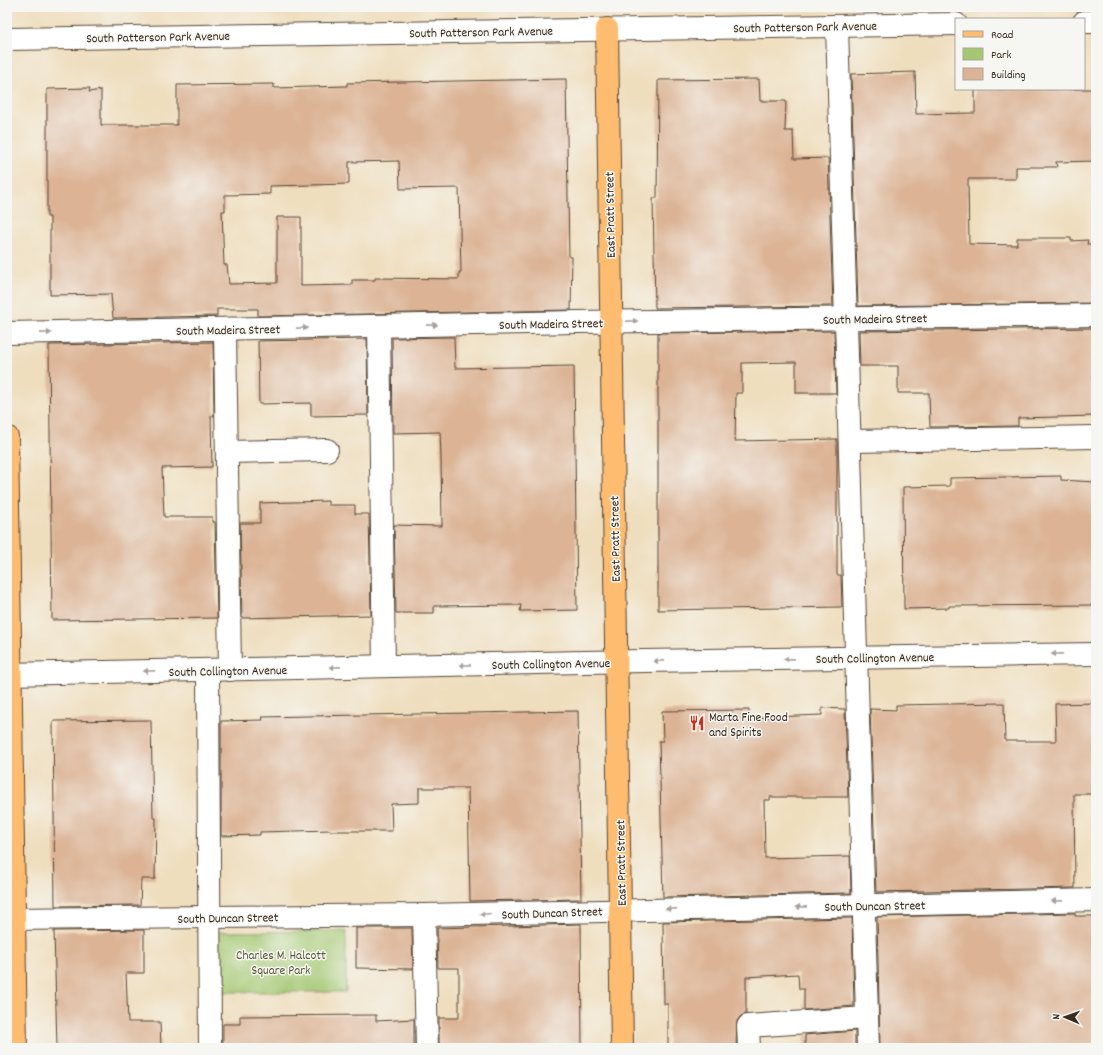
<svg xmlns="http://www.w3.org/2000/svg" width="1103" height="1055" font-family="Dekko,sans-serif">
<rect width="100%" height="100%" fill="#f6f6f2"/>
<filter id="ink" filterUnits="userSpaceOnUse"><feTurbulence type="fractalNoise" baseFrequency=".025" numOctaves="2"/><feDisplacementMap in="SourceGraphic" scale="8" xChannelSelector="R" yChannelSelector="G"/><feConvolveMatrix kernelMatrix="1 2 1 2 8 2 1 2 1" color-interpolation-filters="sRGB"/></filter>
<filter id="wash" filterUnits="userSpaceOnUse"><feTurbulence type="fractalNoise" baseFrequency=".012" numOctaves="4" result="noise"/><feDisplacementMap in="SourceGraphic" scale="16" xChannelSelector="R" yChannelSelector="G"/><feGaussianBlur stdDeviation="0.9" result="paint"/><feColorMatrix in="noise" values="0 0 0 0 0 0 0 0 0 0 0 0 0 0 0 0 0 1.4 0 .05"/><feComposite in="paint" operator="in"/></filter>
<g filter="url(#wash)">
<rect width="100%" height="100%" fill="#efdebe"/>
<path fill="#a4c872" stroke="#707948" d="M346 931V992H217L216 932Z"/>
<g id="blocks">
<g fill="#dcb495" fill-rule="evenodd">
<path d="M915 72 916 114 975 113V89H1096V161L1056 162 1057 167H1016V179H968L969 244 1017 245V238H1071V241L1088 240 1087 244H1096V303L858 306 851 74Z"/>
<path d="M566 79 569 257H572L571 310 258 316V309H217V316L113 318 111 294 50 295V217H47V89L90 88 89 92 101 90V125H177V85L274 84V88L347 86V83ZM399 161 400 189 459 188 461 272H459V279L375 278V280H352V285L301 286V217H277V283L229 284 227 265H224L222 211H225V195L270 194V186L349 184V162Z"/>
<path d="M759 79 760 101H786L785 131H793L794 159 828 158 833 306 655 308 653 198H657L658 80Z"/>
<path d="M1096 328V372H1093L1095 416 1018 418V426L930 427 929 393H898V366H860L859 331Z"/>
<path d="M834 331 836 393H796V362L742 363V393H736L735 441 837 439V575H841L842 607 658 610V333Z"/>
<path d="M454 337 455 368 574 366 577 610 520 611 521 605 434 606V613H396L394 525 442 526 441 457 440 432 393 433 392 338Z"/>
<path d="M367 339 368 415 311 416V403L259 404 258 341Z"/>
<path d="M213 342 214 413V416H211L212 467 162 468 164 517H212V522H215L217 618 52 620 49 345Z"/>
<path d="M1061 476V480L1096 482V605L949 606V608L904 609 903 487 950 486V478Z"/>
<path d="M328 501V505H355V514H369L371 615 242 618 240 523H260V503Z"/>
<path d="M1004 703 1005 741H1056L1055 704 1096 703V794H1074L1075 888 876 892 870 709 896 710V705Z"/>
<path d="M822 708 845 709 848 797H770V800H764L765 858 850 856 851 893 663 897 659 741H663L662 711 749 710V718L822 715Z"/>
<path d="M578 711 581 899 470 901 468 788H419V803L391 804 392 831H330V830L260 832V835L221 836V721L263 720 262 717 309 716Z"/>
<path d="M151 720 153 818H156L155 879H141L140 905 55 906 53 721Z"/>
<path d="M1075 913V916H1096V1048H880L877 917Z"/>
<path d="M852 918 854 1006 804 1010V989H799L798 974 746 977V1014L741 1016 737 1021 736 1048H668V1004H664L663 922Z"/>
<path d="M581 924 582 1048H439V1018H459V968H438L437 928Z"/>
<path d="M356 928H412L413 969 356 968Z"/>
<path d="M144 930V973H126L128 1022H160L161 1048H57L54 931Z"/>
<path d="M376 1015V1021L414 1019V1048H223V1024H240V1016Z"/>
<path d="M855 1031V1048H805V1035Z"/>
</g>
</g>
</g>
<g filter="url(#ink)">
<use href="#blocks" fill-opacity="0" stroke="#564536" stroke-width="1"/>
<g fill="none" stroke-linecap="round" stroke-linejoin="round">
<defs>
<g id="minor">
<path d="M1084 22H1096"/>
<path d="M837 26 868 1048"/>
<path d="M7 39 956 24"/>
<path d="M379 326 384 666"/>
<path d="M225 330 230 670"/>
<path d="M7 333 576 322 1096 315"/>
<path d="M850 441 1096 437"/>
<path d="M227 452 327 450"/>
<path d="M208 670 210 1048"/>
<path d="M7 674 583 662 1096 654"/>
<path d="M424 915 427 1048"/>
<path d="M7 919 424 915 1096 900"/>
<path d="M749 1048 748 1026 867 1018"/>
</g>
<g id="major">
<path d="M607 29 622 1048"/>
<path d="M7 437 16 1048"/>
</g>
</defs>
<use href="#minor" stroke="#564536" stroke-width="24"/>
<use href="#major" stroke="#564536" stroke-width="24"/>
<use href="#minor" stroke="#fff" stroke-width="22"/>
<use href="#major" stroke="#febc70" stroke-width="22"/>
</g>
<defs><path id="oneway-solid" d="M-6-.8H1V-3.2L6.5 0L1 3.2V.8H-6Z"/></defs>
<g fill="#a79f9a">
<use href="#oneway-solid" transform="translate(632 321) rotate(-1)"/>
<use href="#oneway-solid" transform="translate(432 325) rotate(-1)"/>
<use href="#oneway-solid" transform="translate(302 328) rotate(-1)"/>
<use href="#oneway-solid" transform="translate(46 333) rotate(-1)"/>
<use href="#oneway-solid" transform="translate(1057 654) rotate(179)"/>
<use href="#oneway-solid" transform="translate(789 659) rotate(179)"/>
<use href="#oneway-solid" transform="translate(659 661) rotate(179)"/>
<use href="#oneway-solid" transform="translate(465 665) rotate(179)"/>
<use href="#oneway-solid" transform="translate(335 667) rotate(179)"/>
<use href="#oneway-solid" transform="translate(149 671) rotate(179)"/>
<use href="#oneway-solid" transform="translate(1057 901) rotate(179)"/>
<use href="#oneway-solid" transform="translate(801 907) rotate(179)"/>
<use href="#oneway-solid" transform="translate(671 909) rotate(179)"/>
<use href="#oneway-solid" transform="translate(485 914) rotate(178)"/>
</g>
</g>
<defs>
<symbol id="restaurant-bare" viewBox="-9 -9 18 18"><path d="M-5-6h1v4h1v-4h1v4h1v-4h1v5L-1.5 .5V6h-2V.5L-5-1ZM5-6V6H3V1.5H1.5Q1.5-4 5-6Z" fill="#c8321e" stroke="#f6f6f2" stroke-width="2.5" paint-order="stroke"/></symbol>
</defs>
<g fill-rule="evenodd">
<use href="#restaurant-bare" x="686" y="712" width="22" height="22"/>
</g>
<g text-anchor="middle" stroke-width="3" stroke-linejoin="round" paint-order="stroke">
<g font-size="13" fill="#3b2a1e" stroke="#f6f6f2">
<text transform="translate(805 26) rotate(-1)" y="5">South Patterson Park Avenue</text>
<text transform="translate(481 31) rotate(-1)" y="5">South Patterson Park Avenue</text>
<text transform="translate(158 36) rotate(-1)" y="5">South Patterson Park Avenue</text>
<text transform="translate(609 215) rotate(-91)" y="5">East Pratt Street</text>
<text transform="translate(875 318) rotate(-1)" y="5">South Madeira Street</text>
<text transform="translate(551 323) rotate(-1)" y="5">South Madeira Street</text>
<text transform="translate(228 329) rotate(-1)" y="5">South Madeira Street</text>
<text transform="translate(614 539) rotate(-91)" y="5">East Pratt Street</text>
<text transform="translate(875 657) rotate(-1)" y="5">South Collington Avenue</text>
<text transform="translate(551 663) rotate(-1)" y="5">South Collington Avenue</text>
<text transform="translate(228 670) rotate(-1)" y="5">South Collington Avenue</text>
<text transform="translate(620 863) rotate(-91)" y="5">East Pratt Street</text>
<text transform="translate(875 905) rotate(-1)" y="5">South Duncan Street</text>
<text transform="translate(552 912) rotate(-2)" y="5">South Duncan Street</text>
<text transform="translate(228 917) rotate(-1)" y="5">South Duncan Street</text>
</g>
<g font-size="13" fill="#3b2a1e" stroke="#f6f6f2" text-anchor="start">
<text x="709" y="721">Marta Fine Food<tspan x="709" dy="15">and Spirits</tspan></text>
</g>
<g font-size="13" fill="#5a5937" stroke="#f6f6f2">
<text x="281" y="959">Charles M. Halcott<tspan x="281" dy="15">Square Park</tspan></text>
</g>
</g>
<rect width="1103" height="1055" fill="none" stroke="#f6f6f2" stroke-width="24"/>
<rect x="955" y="18" width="130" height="72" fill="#f6f6f2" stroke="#aba49d"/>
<rect x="963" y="31" width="20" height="6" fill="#febc70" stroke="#aba49d"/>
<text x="991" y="38" font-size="12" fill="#3b2a1e">Road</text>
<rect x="963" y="48" width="20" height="12" fill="#a4c872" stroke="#aba49d"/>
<text x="991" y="58" font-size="12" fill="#3b2a1e">Park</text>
<rect x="963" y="68" width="20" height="12" fill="#dcb495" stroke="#aba49d"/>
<text x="991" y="78" font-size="12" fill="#3b2a1e">Building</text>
<g transform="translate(1065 1017) rotate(272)" stroke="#f6f6f2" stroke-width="3" paint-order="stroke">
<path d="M0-3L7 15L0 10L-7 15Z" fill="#3b2a1e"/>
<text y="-6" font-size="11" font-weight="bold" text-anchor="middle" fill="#3b2a1e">N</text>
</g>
</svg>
